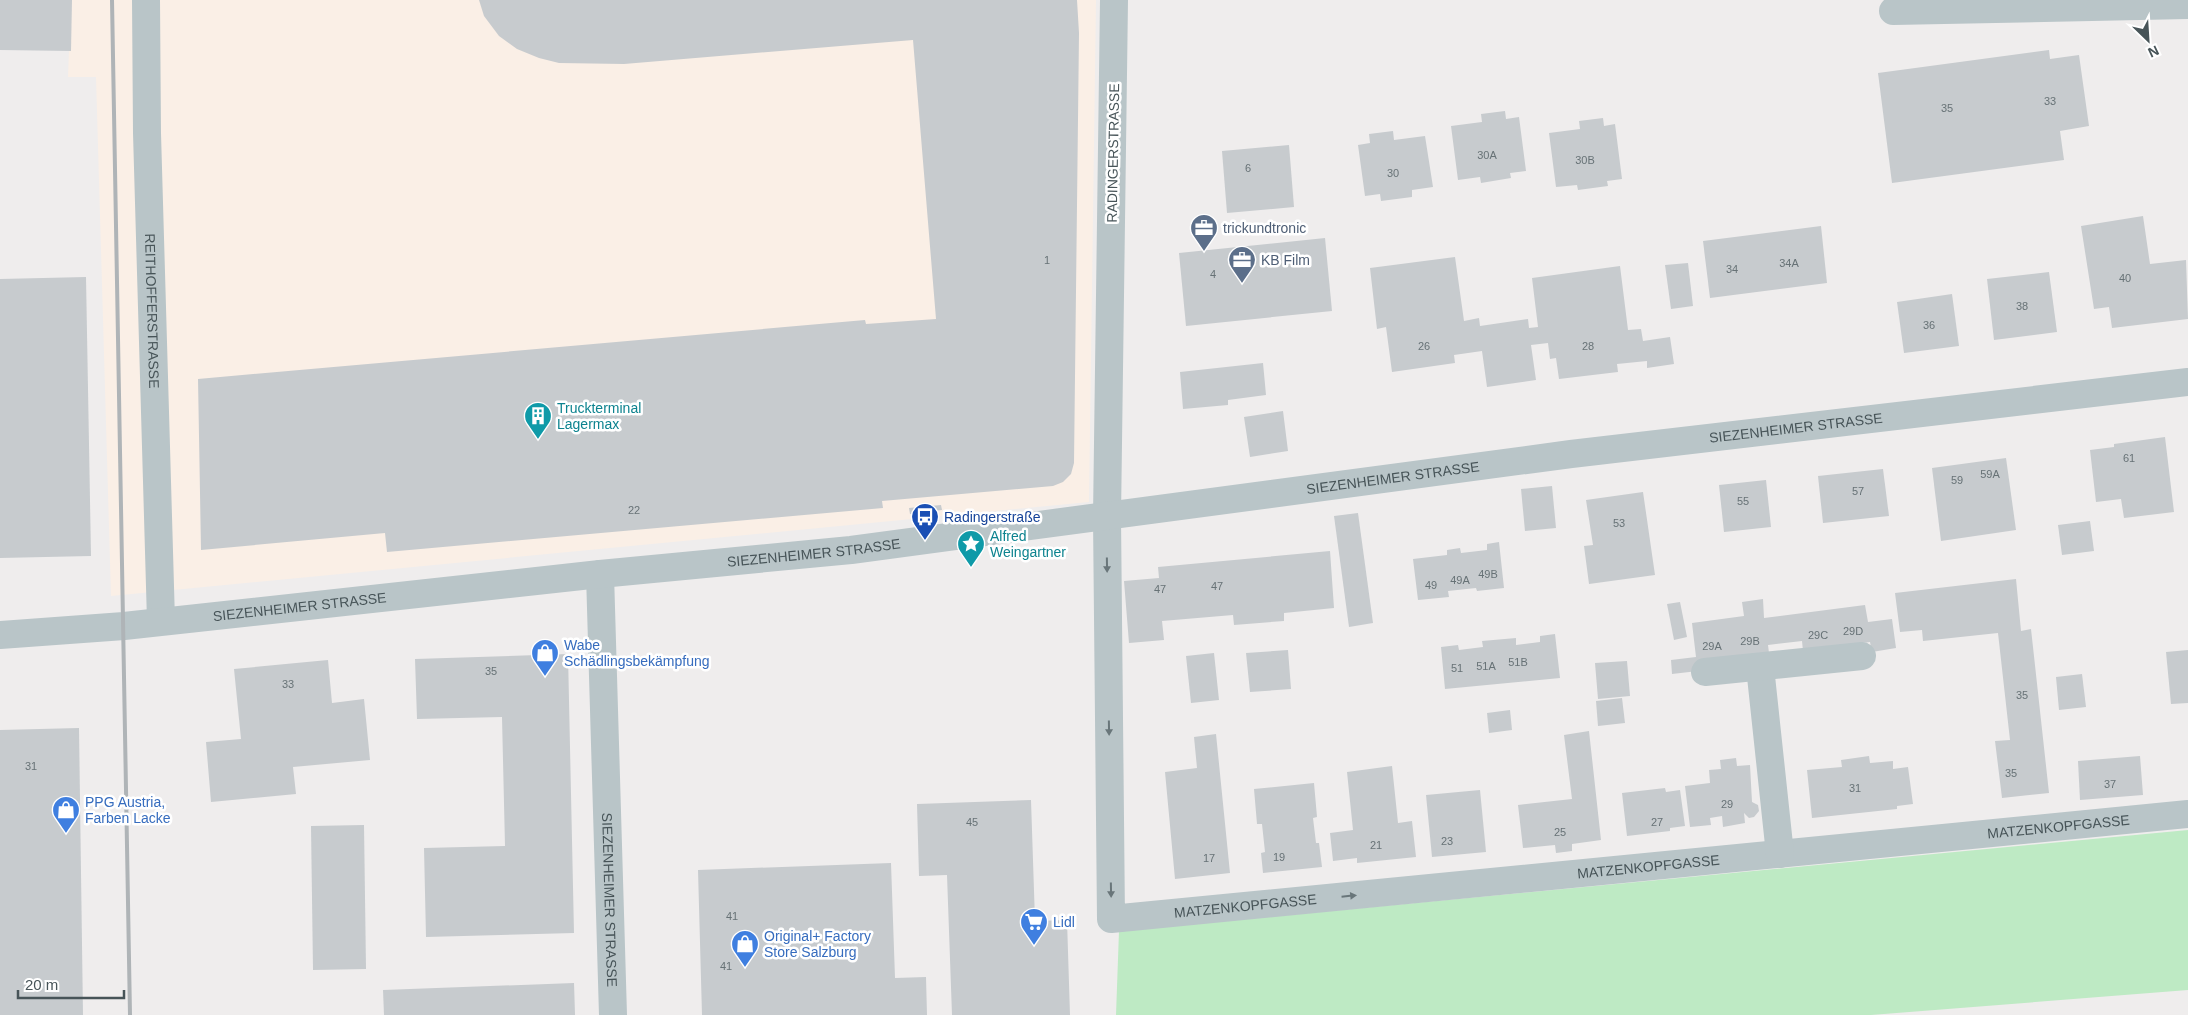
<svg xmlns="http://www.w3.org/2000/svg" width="2188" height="1015" font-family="Helvetica,sans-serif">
<rect width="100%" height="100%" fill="#efeded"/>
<path fill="#faefe6" d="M71 0H1096L1089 502 111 596 96 77H68Z"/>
<path fill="#beeac4" d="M2188 830V990L1871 1015H1116L1119 931Z"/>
<g fill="#c7cbce">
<path d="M0 0H72L71 51 0 50Z"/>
<path d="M479 0H1077L1079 33 1074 463 1071 474 1063 482 1053 486 882 501 883 508 387 552 385 533 201 550 198 379 865 320 866 324 936 319 913 40 624 64 559 63 539 58 517 49 499 36 484 16Z"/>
<path d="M2049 50 2050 59 2079 55 2089 126 2060 131 2064 160 1892 183 1878 73Z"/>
<path d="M1505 111 1506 119 1519 117 1526 171 1510 173 1511 178 1481 183 1480 177 1458 180 1451 126 1482 122 1481 114Z"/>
<path d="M1603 118 1604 126 1615 124 1622 179 1607 181 1608 186 1578 190 1577 185 1556 187 1549 133 1580 129 1579 121Z"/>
<path d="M1393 131 1394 140 1425 136 1433 187 1412 190V197L1381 201 1380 194 1365 196 1358 145 1370 143 1369 134Z"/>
<path d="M1289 145 1294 207 1227 213 1222 151Z"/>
<path d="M2143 216 2150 264 2186 260 2188 319 2112 328 2109 307 2094 309 2081 226Z"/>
<path d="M1821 226 1827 283 1710 298 1703 241Z"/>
<path d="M1325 238 1332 311 1186 326 1179 253Z"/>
<path d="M1455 257 1464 321 1479 318 1480 326 1528 319 1529 328 1538 327 1532 278 1620 266 1628 330 1641 329 1643 341 1670 337 1674 364 1647 368V361L1617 364 1618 372 1559 379 1556 358 1550 359 1548 343 1531 345 1536 380 1487 387 1482 351 1454 355 1455 363 1392 372 1386 327 1377 329 1370 268Z"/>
<path d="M1688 263 1693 306 1671 309 1665 265Z"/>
<path d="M2049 272 2057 332 1994 340 1987 279Z"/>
<path d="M86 277 91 556 0 558V279Z"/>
<path d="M1952 294 1959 346 1904 353 1897 302Z"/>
<path d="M1263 363 1266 395 1228 400V405L1183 409 1180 372Z"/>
<path d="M1283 411 1288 451 1250 457 1244 417Z"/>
<path d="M2165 437 2174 512 2124 518 2121 499 2096 502 2090 450 2114 447V444Z"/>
<path d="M2006 458 2016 530 1941 541 1932 468Z"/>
<path d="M1883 469 1889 516 1823 523 1818 476Z"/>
<path d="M1766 480 1771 527 1724 532 1719 485Z"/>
<path d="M1552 486 1556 528 1525 531 1521 489Z"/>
<path d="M1643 492 1655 575 1589 584 1584 546 1593 545 1586 500Z"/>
<path d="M941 505 942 510 910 514 909 508Z"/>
<path d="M1358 513 1373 623 1349 627 1334 516Z"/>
<path d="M2090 521 2094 551 2062 555 2058 525Z"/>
<path d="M1499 542 1504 588 1477 591 1476 588 1448 591 1449 597 1418 600 1413 559 1447 555V550L1460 548 1461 553 1487 550V544Z"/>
<path d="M1330 551 1334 608 1284 613V621L1234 625 1233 615 1162 621 1164 640 1129 643 1124 581 1159 578 1158 567Z"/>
<path d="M2016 579 2021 631 2031 629 2049 793 2002 798 1995 741 2010 740 1998 633 1923 641 1922 630 1900 632 1895 593Z"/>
<path d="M1763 599 1764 618 1865 605 1868 622 1892 619 1896 648 1872 652 1870 642 1803 651 1802 641 1768 645 1769 653 1698 671 1672 674 1671 660 1696 657 1692 623 1744 616 1742 602Z"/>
<path d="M1680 602 1687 637 1674 640 1667 604Z"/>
<path d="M1555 634 1560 678 1445 689 1441 647 1458 645 1459 650 1483 647 1482 641 1516 638V645L1540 642V636Z"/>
<path d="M1288 650 1291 689 1250 692 1246 653Z"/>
<path d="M2188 650V703L2171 704 2166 652Z"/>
<path d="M1214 653 1219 700 1191 703 1186 656Z"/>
<path d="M568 654 574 933 426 937 424 848 505 846 502 717 417 719 415 659Z"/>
<path d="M328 660 332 703 364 699 370 760 293 767 296 794 211 802 206 742 241 739 234 669Z"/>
<path d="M1627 661 1630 696 1598 699 1595 663Z"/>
<path d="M2082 674 2086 707 2059 710 2056 677Z"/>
<path d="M1622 698 1625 723 1598 726 1596 701Z"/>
<path d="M1510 710 1512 730 1489 733 1487 713Z"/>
<path d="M79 728 83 1015H0V730Z"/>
<path d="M1589 731 1601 840 1572 844V851L1556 853 1555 845 1523 848 1518 805 1572 799 1564 735Z"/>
<path d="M1216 734 1230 873 1175 879 1165 772 1197 768 1194 737Z"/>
<path d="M1869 756 1870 763 1893 761V769L1908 767 1913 804 1897 806V809L1812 818 1807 770 1842 767 1841 760Z"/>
<path d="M2140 756 2143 795 2080 800 2078 761Z"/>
<path d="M1736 758 1737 766 1750 765 1752 802 1758 805 1759 811 1754 817 1749 818 1744 813 1745 823 1723 827 1722 816 1710 818 1711 825 1690 827 1685 786 1710 783 1709 770 1721 769 1720 760Z"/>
<path d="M1392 766 1398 823 1412 821 1416 857 1357 863V858L1333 861 1330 833 1353 830 1347 772Z"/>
<path d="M1314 783 1317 817 1313 818 1316 843H1319L1322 867 1263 873 1261 853 1265 852 1262 824H1257L1254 789Z"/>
<path d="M1665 788 1666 792 1680 790 1685 826 1670 828V831L1627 836 1622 793Z"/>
<path d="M1480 790 1486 852 1432 857 1426 795Z"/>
<path d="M1031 800 1035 921 1067 920 1070 1015H952L947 875 919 876 917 804Z"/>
<path d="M364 825 366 969 313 970 311 826Z"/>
<path d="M891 863 895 978 926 977 927 1015H702L698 870Z"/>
<path d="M574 983 575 1015H384L383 990Z"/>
</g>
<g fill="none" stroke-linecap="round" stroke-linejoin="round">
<g stroke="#b9c5c8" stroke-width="28">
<path id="s1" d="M146 0 147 133 161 621"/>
<path id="s2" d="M1114 0 1107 517 1111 919 2188 814"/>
<path d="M1893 11 2188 5"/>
<path id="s3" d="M600 574 613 1015"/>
<path id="s4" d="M0 635 124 626 600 574 851 550 1571 454 2188 382"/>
<path d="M1760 667 1780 854"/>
<path d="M1705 672 1862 656"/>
</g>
<path stroke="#afb4b7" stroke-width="4" d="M112 0 130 1015"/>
</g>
<defs><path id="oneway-solid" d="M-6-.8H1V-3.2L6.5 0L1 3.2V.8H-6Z" transform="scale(1.25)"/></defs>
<g fill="#69767a">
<use href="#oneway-solid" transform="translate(1107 565) rotate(89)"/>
<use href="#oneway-solid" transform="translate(1109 728) rotate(89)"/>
<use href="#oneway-solid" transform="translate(1111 890) rotate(89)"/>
<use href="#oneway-solid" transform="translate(1349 896) rotate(-6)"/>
</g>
<defs>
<symbol id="office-pin" viewBox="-11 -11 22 30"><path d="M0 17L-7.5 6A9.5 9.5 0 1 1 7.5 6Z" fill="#5c6f8a" stroke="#fff"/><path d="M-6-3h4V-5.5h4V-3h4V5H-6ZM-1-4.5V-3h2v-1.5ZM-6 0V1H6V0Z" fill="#fff"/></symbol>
<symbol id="building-pin" viewBox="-11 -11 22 30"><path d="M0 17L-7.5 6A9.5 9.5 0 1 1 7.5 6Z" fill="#0f9aa8" stroke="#fff"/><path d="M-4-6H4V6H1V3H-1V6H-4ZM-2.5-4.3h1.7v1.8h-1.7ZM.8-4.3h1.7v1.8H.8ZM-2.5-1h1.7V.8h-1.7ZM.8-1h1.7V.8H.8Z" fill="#fff"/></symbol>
<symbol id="bus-pin" viewBox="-11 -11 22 30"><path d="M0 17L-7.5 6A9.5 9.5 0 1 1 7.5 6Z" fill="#1a4fb4" stroke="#fff"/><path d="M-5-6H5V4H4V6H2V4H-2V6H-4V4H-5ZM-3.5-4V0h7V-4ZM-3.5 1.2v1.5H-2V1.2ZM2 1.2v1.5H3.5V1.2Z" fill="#fff"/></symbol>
<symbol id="sight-pin" viewBox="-11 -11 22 30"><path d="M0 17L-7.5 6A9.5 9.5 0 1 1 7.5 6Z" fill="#0f9aa8" stroke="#fff"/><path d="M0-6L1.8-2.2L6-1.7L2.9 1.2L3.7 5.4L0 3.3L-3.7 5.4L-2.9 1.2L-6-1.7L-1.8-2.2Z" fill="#fff"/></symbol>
<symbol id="shop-pin" viewBox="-11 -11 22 30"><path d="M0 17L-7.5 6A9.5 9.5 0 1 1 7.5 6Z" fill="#3f7fe0" stroke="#fff"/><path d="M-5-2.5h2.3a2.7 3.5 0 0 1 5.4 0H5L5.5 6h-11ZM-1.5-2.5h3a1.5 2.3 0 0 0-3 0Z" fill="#fff"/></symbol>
<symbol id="supermarket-pin" viewBox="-11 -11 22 30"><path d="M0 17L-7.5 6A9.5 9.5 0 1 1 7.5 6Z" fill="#3f7fe0" stroke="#fff"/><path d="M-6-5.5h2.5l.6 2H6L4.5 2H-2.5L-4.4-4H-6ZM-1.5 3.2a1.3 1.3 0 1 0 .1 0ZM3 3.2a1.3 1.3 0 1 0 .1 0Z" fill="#fff"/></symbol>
</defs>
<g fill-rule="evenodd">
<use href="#office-pin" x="1188" y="212" width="32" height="43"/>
<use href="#office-pin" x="1226" y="244" width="32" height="43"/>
<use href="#building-pin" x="522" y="400" width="32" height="43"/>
<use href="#bus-pin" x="909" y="501" width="32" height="43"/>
<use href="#sight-pin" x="955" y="528" width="32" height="43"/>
<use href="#shop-pin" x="529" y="637" width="32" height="43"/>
<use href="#shop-pin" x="50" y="794" width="32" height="43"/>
<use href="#supermarket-pin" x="1018" y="906" width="32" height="43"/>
<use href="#shop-pin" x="729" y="928" width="32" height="43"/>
</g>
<g text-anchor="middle" stroke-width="5" stroke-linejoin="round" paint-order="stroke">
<g font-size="11" fill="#677276">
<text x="2050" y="105">33</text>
<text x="1947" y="112">35</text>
<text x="1487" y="159">30A</text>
<text x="1585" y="164">30B</text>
<text x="1248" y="172">6</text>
<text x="1393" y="177">30</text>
<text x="1047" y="264">1</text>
<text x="1789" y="267">34A</text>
<text x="1732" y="273">34</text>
<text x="1213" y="278">4</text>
<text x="2125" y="282">40</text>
<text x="2022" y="310">38</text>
<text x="1929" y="329">36</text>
<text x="1424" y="350">26</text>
<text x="1588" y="350">28</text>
<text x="2129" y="462">61</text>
<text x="1990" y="478">59A</text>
<text x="1957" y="484">59</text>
<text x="1858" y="495">57</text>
<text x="1743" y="505">55</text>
<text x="634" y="514">22</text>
<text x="1619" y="527">53</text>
<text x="1488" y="578">49B</text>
<text x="1460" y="584">49A</text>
<text x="1431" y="589">49</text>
<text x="1217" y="590">47</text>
<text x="1160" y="593">47</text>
<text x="1853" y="635">29D</text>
<text x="1818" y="639">29C</text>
<text x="1750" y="645">29B</text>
<text x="1712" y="650">29A</text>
<text x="1518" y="666">51B</text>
<text x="1486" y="670">51A</text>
<text x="1457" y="672">51</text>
<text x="491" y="675">35</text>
<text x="288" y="688">33</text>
<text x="2022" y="699">35</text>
<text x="31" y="770">31</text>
<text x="2011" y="777">35</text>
<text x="2110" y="788">37</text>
<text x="1855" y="792">31</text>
<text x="1727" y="808">29</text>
<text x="972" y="826">45</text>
<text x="1657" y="826">27</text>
<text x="1560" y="836">25</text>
<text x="1447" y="845">23</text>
<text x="1376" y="849">21</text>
<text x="1279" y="861">19</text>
<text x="1209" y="862">17</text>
<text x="732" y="920">41</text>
<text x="726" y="970">41</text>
</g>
<g font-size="14" fill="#475458" stroke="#fff">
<text transform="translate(1113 153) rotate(-89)" y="5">RADINGERSTRASSE</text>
<text dy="5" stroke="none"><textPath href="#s1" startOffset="311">REITHOFFERSTRASSE</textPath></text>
<text dy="5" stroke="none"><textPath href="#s4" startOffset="1808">SIEZENHEIMER STRASSE</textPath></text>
<text dy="5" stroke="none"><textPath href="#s4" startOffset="1402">SIEZENHEIMER STRASSE</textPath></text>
<text dy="5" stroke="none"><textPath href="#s4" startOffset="818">SIEZENHEIMER STRASSE</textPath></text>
<text dy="5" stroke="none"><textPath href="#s4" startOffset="301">SIEZENHEIMER STRASSE</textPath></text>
<text dy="5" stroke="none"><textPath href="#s2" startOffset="1871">MATZENKOPFGASSE</textPath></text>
<text dy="5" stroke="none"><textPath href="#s2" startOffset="1459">MATZENKOPFGASSE</textPath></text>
<text dy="5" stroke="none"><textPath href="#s3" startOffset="326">SIEZENHEIMER STRASSE</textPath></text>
<text dy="5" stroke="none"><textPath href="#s2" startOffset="1054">MATZENKOPFGASSE</textPath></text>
</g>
<g font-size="14" fill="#4e5e75" stroke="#fff" text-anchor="start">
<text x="1223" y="233">trickundtronic</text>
<text x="1261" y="265">KB Film</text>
</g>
<g font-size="14" fill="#0d838f" stroke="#fff" text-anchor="start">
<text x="557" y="413">Truckterminal<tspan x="557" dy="16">Lagermax</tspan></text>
<text x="990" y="541">Alfred<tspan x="990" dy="16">Weingartner</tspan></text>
</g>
<g font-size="14" fill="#164399" stroke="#fff" text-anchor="start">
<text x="944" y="522">Radingerstraße</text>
</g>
<g font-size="14" fill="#366cbe" stroke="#fff" text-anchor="start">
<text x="564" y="650">Wabe<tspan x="564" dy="16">Schädlingsbekämpfung</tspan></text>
<text x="85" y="807">PPG Austria,<tspan x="85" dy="16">Farben Lacke</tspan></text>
<text x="1053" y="927">Lidl</text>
<text x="764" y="941">Original+ Factory<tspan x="764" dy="16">Store Salzburg</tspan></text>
</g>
</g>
<g transform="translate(2148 40) rotate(155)" stroke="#ffffff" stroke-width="4" paint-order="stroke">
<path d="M0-4L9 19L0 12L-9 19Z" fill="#475458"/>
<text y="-8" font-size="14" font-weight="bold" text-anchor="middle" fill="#475458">N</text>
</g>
<path d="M18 990v8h106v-8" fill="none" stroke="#475458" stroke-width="2.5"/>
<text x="25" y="990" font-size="15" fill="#475458" stroke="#ffffff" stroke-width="4" paint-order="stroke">20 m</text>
</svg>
